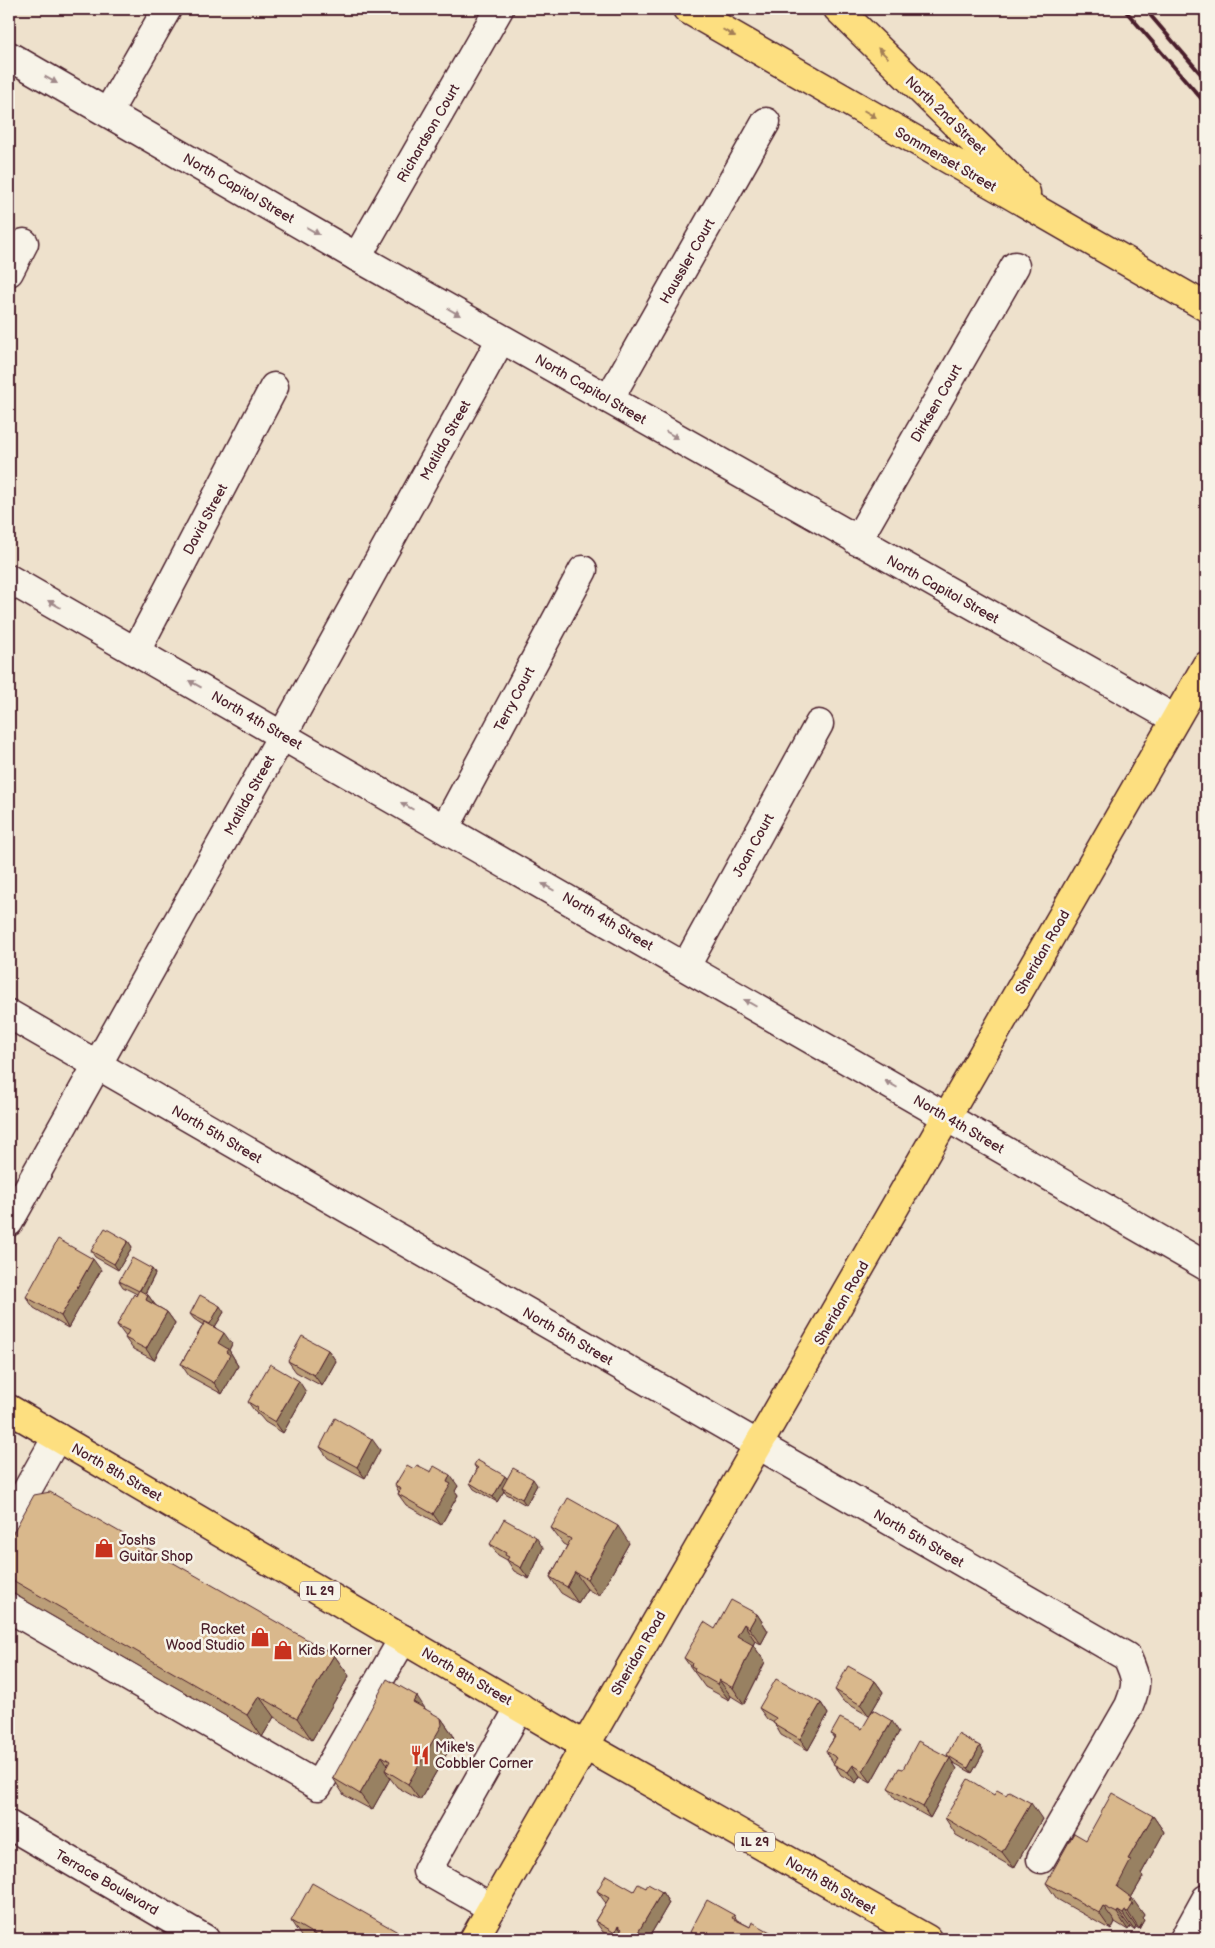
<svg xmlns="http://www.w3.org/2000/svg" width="1215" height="1948" font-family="'Balsamiq Sans',sans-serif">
<rect width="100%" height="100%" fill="#eee1cc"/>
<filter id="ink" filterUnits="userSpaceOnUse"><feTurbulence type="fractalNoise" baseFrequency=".02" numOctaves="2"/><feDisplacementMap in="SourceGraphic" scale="10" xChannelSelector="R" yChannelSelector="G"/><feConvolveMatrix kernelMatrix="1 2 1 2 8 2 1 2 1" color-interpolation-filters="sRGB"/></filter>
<g filter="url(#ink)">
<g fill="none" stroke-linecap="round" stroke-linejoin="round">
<defs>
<g id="minor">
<path d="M9 56 357 257 1175 719"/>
<path d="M108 112 167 9"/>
<path d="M357 257 499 9"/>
<path d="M9 272 24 243"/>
<path d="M609 399 766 122"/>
<path d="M857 541 1015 266"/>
<path d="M9 579 1206 1266"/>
<path d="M136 651 274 387"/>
<path d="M445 828 583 570"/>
<path d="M686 966 819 724"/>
<path d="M9 1014 1127 1657C1137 1679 1138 1684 1129 1706L1041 1859"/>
<path d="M9 1222 283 734 501 339"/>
<path d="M9 1522 57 1437"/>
<path d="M9 1608 318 1786 403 1639"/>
<path d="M9 1825 205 1939"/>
<path d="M492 1908 427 1871 520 1707"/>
<path d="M1184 1939 1206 1899"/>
</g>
<g id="major">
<path d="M687 9 1206 307"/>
<path d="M838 9 1026 193"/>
<path d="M9 1409 584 1745 927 1939"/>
<path d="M474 1939 1206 666"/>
</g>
</defs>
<use href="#minor" stroke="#4a1f2b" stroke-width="31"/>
<use href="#major" stroke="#4a1f2b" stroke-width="31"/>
<use href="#minor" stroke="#f7f3e8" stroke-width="28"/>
<use href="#major" stroke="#fddf80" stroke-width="28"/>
<g stroke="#4a1f2b" stroke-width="4">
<path d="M1124 9 1206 104"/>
<path d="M1145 9 1206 80"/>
</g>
</g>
<g fill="#bb9e78" stroke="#4a1f2b">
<path d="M128 1241 132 1247 118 1270 95 1257 91 1251Z"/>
<path d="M152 1269 155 1274 145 1294 148 1295 155 1305 167 1312 175 1323 154 1360 133 1349 125 1338 126 1337 117 1325 137 1294 123 1287 119 1281Z"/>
<path d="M101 1270 68 1328 34 1308 26 1297Z"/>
<path d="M224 1312 215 1327 232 1344 229 1350 235 1360V1361L238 1366 222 1394 189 1376 181 1364 203 1325 194 1319 190 1314Z"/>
<path d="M328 1350 336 1361 322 1386 296 1372 288 1361Z"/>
<path d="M306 1392 283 1433 265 1422 260 1416 256 1413 248 1402Z"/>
<path d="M320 1447 380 1450 365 1478 328 1458Z"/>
<path d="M474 1465 507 1478 537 1485 526 1505 505 1493 504 1491 497 1502 474 1489 470 1483 477 1470Z"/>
<path d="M414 1469 458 1486 455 1491 458 1495 441 1525 406 1505 398 1494 399 1492 395 1485Z"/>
<path d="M551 1528 629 1543 599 1596 587 1589 578 1603 561 1593 550 1577 567 1546 563 1544Z"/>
<path d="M9 1540 334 1655 349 1676 312 1740 274 1717 262 1737 9 1591Z"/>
<path d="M490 1544 543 1548 529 1579 514 1571 507 1560 498 1555Z"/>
<path d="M757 1614 768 1631 761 1644 755 1641 753 1645 765 1662 744 1704 731 1696 729 1700 705 1687 684 1658 715 1629Z"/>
<path d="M875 1681 883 1692 869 1716 843 1701 835 1690Z"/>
<path d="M821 1703 828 1714 808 1750 781 1735 774 1723 767 1719 759 1708Z"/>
<path d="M441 1718 453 1735 454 1741 420 1800 397 1787 390 1778 372 1810 344 1795 333 1778Z"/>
<path d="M862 1729 899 1732 871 1782 860 1776 856 1783 841 1775 826 1751 834 1738 831 1734Z"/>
<path d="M984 1752 972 1773 952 1762 957 1769 930 1818 896 1799 888 1788 948 1757 947 1755Z"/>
<path d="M994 1795 1042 1819 1014 1868 956 1835 945 1818Z"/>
<path d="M1153 1816 1164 1832 1141 1874 1143 1877 1131 1898 1144 1915 1142 1918 1144 1920 1139 1929 1136 1927 1134 1930 1130 1927 1128 1930 1115 1922 1111 1930 1057 1899 1046 1883 1086 1840Z"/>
<path d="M646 1888 662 1892 669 1903 648 1939H615L603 1932 595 1921 606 1903 605 1902 597 1891H634Z"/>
<path d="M734 1915 737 1920 750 1927 776 1939H695L690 1932Z"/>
<path d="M291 1921 410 1939H305L302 1938Z"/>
</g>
<g fill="#988162" stroke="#4a1f2b">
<path d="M128 1241 132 1247 118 1270 114 1264Z"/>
<path d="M93 1259 101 1270 68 1328 61 1316Z"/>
<path d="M152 1269 155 1274 143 1297 139 1292Z"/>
<path d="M148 1295 156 1306 146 1300Z"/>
<path d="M220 1306 224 1312 213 1330 209 1325Z"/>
<path d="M167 1312 175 1323 154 1360 146 1349Z"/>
<path d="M224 1333 232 1344 229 1350 235 1360V1361L238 1366 222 1394 214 1383 218 1343Z"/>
<path d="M328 1350 336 1361 322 1386 314 1375Z"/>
<path d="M299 1381 306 1392 283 1433 275 1422Z"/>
<path d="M372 1439 380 1450 365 1478 357 1467Z"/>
<path d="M450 1475 458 1486 455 1491 458 1495 441 1525 433 1514 447 1482Z"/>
<path d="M505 1476 509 1481 502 1488 504 1491 497 1502 493 1497Z"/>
<path d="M533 1479 537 1485 526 1505 522 1499Z"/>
<path d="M618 1526 629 1543 599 1596 587 1579Z"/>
<path d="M536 1537 543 1548 529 1579 521 1568Z"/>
<path d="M575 1572 587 1589 578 1603 567 1587Z"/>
<path d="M757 1614 768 1631 761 1644 749 1628Z"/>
<path d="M744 1624 755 1641 749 1653 737 1636Z"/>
<path d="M753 1645 765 1662 744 1704 733 1688Z"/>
<path d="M334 1655 349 1676 312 1740 297 1718Z"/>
<path d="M719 1680 731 1696 729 1700 717 1684Z"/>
<path d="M875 1681 883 1692 869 1716 861 1705Z"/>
<path d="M259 1696 274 1717 262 1737 247 1715Z"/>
<path d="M417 1696 428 1713 413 1702Z"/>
<path d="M821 1703 828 1714 808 1750 800 1739Z"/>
<path d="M441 1718 453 1735 454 1741 420 1800 408 1784Z"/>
<path d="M892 1721 899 1732 871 1782 863 1771Z"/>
<path d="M980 1746 984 1752 972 1773 968 1768Z"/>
<path d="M382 1756 393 1773 385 1770 390 1778 372 1810 360 1794Z"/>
<path d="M950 1758 957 1769 930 1818 923 1807Z"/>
<path d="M853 1765 860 1776 856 1783 848 1772Z"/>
<path d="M1031 1803 1042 1819 1014 1868 1002 1852Z"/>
<path d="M1153 1816 1164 1832 1141 1874 1143 1877 1128 1903 1117 1887 1128 1859Z"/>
<path d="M662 1892 669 1903 648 1939H634Z"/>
<path d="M1132 1898 1144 1915 1142 1918 1144 1920 1139 1929 1128 1912Z"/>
<path d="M1103 1906 1115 1922 1111 1930 1099 1913Z"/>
<path d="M1118 1911 1130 1927 1128 1930 1117 1913Z"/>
<path d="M1125 1911 1136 1927 1134 1930 1123 1914Z"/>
<path d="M618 1926 626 1938 619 1934 623 1939H619L615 1933Z"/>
<path d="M772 1933 776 1939H768Z"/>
</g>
<g fill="#d9b88c" stroke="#4a1f2b">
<path d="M105 1228 128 1241 114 1264 91 1251Z"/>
<path d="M58 1239 93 1259 61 1316 26 1297Z"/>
<path d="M132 1258 152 1269 139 1291 119 1281Z"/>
<path d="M139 1290 148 1295 146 1300 167 1312 146 1349 125 1338 129 1331 117 1325 134 1294 136 1296Z"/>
<path d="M200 1295 220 1306 210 1324 190 1314Z"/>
<path d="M205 1322 224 1333 218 1343 228 1349 226 1352 230 1355 214 1383 181 1364Z"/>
<path d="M302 1336 328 1350 314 1375 288 1361Z"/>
<path d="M270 1364 299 1381 275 1422 257 1411 258 1408 248 1402Z"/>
<path d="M335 1418 372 1439 357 1467 320 1447Z"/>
<path d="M477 1460 505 1476 493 1497 470 1483 478 1468 474 1465Z"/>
<path d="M407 1465 414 1469 417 1465 431 1472 434 1466 450 1475 447 1482 451 1484 433 1514 398 1494 401 1489 395 1485Z"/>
<path d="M513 1468 533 1479 522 1499 502 1488Z"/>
<path d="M50 1492 334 1655 297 1718 259 1696 247 1715 9 1578V1540L34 1495Z"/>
<path d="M568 1498 618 1526 587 1579 575 1572 567 1587 550 1577 571 1539 551 1528Z"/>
<path d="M504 1519 536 1537 521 1568 507 1560 509 1557 505 1555 506 1553 490 1544Z"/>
<path d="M731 1600 757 1614 749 1628 744 1624 737 1636 753 1645 733 1688 719 1680 717 1684 694 1671 695 1668 691 1666 692 1663 684 1658 704 1622 715 1629Z"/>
<path d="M848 1666 875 1681 861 1705 835 1690Z"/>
<path d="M387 1679 417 1696 413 1702 441 1718 442 1725 408 1784 385 1770 390 1761 382 1756 360 1794 333 1778Z"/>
<path d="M776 1679 821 1703 800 1739 773 1723 776 1718 759 1708Z"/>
<path d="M873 1710 892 1721 863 1771 853 1765 848 1772 833 1764 837 1758 826 1751 835 1737 831 1734 840 1718 862 1729Z"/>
<path d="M958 1734 980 1746 968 1768 947 1755Z"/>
<path d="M918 1741 950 1758 923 1807 888 1788 899 1768 903 1769Z"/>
<path d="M968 1779 994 1795 997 1790 1006 1795 1009 1791 1031 1803 1002 1852 945 1818Z"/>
<path d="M1112 1793 1153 1816 1128 1859 1131 1860 1117 1887 1132 1898 1130 1902 1133 1904 1128 1912 1125 1911 1123 1914 1118 1911 1117 1913 1103 1906 1099 1913 1046 1883 1074 1833 1086 1840Z"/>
<path d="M606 1875 634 1891 638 1884 646 1888 648 1884 662 1892 634 1939H628L619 1934 622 1929 618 1926 615 1933 595 1921 609 1898 597 1891Z"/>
<path d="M312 1883 410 1939H322L291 1921Z"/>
<path d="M707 1900 734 1915 732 1918 750 1927 752 1922 772 1933 768 1939H703L690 1932Z"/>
</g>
<defs><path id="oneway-solid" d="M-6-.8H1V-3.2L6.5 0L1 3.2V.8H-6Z" transform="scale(1.25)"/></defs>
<g fill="#a47f56">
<use href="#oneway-solid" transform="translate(729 33) rotate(30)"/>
<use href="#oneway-solid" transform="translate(883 53) rotate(-136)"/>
<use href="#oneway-solid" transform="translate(870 114) rotate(30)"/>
</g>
<g fill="#a0898a">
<use href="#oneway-solid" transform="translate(51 80) rotate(29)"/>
<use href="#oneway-solid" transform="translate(313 231) rotate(30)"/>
<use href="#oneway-solid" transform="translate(454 312) rotate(30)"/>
<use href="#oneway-solid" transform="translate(672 435) rotate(30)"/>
<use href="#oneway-solid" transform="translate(54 604) rotate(-150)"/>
<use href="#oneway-solid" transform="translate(195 684) rotate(-151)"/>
<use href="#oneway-solid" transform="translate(407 806) rotate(-150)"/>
<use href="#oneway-solid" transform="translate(548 887) rotate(-150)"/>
<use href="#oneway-solid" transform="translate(750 1003) rotate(-150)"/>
<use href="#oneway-solid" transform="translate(891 1084) rotate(-150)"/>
</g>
</g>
<defs>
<symbol id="shop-bare" viewBox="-9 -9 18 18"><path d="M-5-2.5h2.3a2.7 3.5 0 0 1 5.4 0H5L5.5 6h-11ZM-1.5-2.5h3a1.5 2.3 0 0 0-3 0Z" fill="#c8321e" stroke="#f7f3e8" stroke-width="2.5" paint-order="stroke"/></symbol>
<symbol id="restaurant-bare" viewBox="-9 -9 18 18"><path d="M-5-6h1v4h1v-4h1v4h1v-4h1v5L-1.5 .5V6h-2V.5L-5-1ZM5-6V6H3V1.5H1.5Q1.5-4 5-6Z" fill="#c8321e" stroke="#f7f3e8" stroke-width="2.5" paint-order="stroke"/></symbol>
</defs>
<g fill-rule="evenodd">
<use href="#shop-bare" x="90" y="1534" width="28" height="28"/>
<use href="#shop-bare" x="246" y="1623" width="28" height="28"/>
<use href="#shop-bare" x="269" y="1636" width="28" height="28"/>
<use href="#restaurant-bare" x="406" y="1741" width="28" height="28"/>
</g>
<g text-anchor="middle" stroke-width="5" stroke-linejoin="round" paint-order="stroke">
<g fill="#f7f3e8" stroke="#7e5f64" stroke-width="1">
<rect x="300" y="1581.5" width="40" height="19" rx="4"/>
<rect x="735" y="1832.5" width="40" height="19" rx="4"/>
</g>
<g font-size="12" font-weight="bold" fill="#4a1f2b">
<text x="320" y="1595">IL 29</text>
<text x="755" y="1846">IL 29</text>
</g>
<g font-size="14" fill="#4a1f2b" stroke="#f7f3e8">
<text transform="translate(946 115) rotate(44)" y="5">North 2nd Street</text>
<text transform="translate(428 133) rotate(-60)" y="5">Richardson Court</text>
<text transform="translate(946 159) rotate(30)" y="5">Sommerset Street</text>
<text transform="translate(239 188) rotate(30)" y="5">North Capitol Street</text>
<text transform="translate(687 261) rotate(-60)" y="5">Haussler Court</text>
<text transform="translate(591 389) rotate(30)" y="5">North Capitol Street</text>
<text transform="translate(936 403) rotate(-60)" y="5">Dirksen Court</text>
<text transform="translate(445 440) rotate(-61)" y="5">Matilda Street</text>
<text transform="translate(205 519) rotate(-62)" y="5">David Street</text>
<text transform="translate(943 589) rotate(29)" y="5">North Capitol Street</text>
<text transform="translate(514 699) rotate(-62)" y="5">Terry Court</text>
<text transform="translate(257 720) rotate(30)" y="5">North 4th Street</text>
<text transform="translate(249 795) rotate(-61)" y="5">Matilda Street</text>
<text transform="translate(753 845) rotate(-61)" y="5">Joan Court</text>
<text transform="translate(608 921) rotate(30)" y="5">North 4th Street</text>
<text transform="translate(1042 952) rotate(-60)" y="5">Sheridan Road</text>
<text transform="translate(959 1124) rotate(30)" y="5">North 4th Street</text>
<text transform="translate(217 1134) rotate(30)" y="5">North 5th Street</text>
<text transform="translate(841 1303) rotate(-60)" y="5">Sheridan Road</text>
<text transform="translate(568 1336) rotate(30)" y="5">North 5th Street</text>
<text transform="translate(117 1472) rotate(30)" y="5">North 8th Street</text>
<text transform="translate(919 1538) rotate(30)" y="5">North 5th Street</text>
<text transform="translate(638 1653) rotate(-60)" y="5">Sheridan Road</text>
<text transform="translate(467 1676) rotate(30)" y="5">North 8th Street</text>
<text transform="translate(107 1882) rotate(30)" y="5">Terrace Boulevard</text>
<text transform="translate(831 1885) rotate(30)" y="5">North 8th Street</text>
</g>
<g font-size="14" fill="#4a1f2b" stroke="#f7f3e8" text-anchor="start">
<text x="119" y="1545">Joshs<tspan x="119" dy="16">Guitar Shop</tspan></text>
<text x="245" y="1634" text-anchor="end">Rocket<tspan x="245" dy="16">Wood Studio</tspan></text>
<text x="298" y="1655">Kids Korner</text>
<text x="435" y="1752">Mike's<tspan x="435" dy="16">Cobbler Corner</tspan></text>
</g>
</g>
<rect width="1215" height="1948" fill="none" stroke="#f7f3e8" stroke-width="30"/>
<rect x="15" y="15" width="1185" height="1918" fill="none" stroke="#4a1f2b" stroke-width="2" filter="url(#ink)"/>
</svg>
